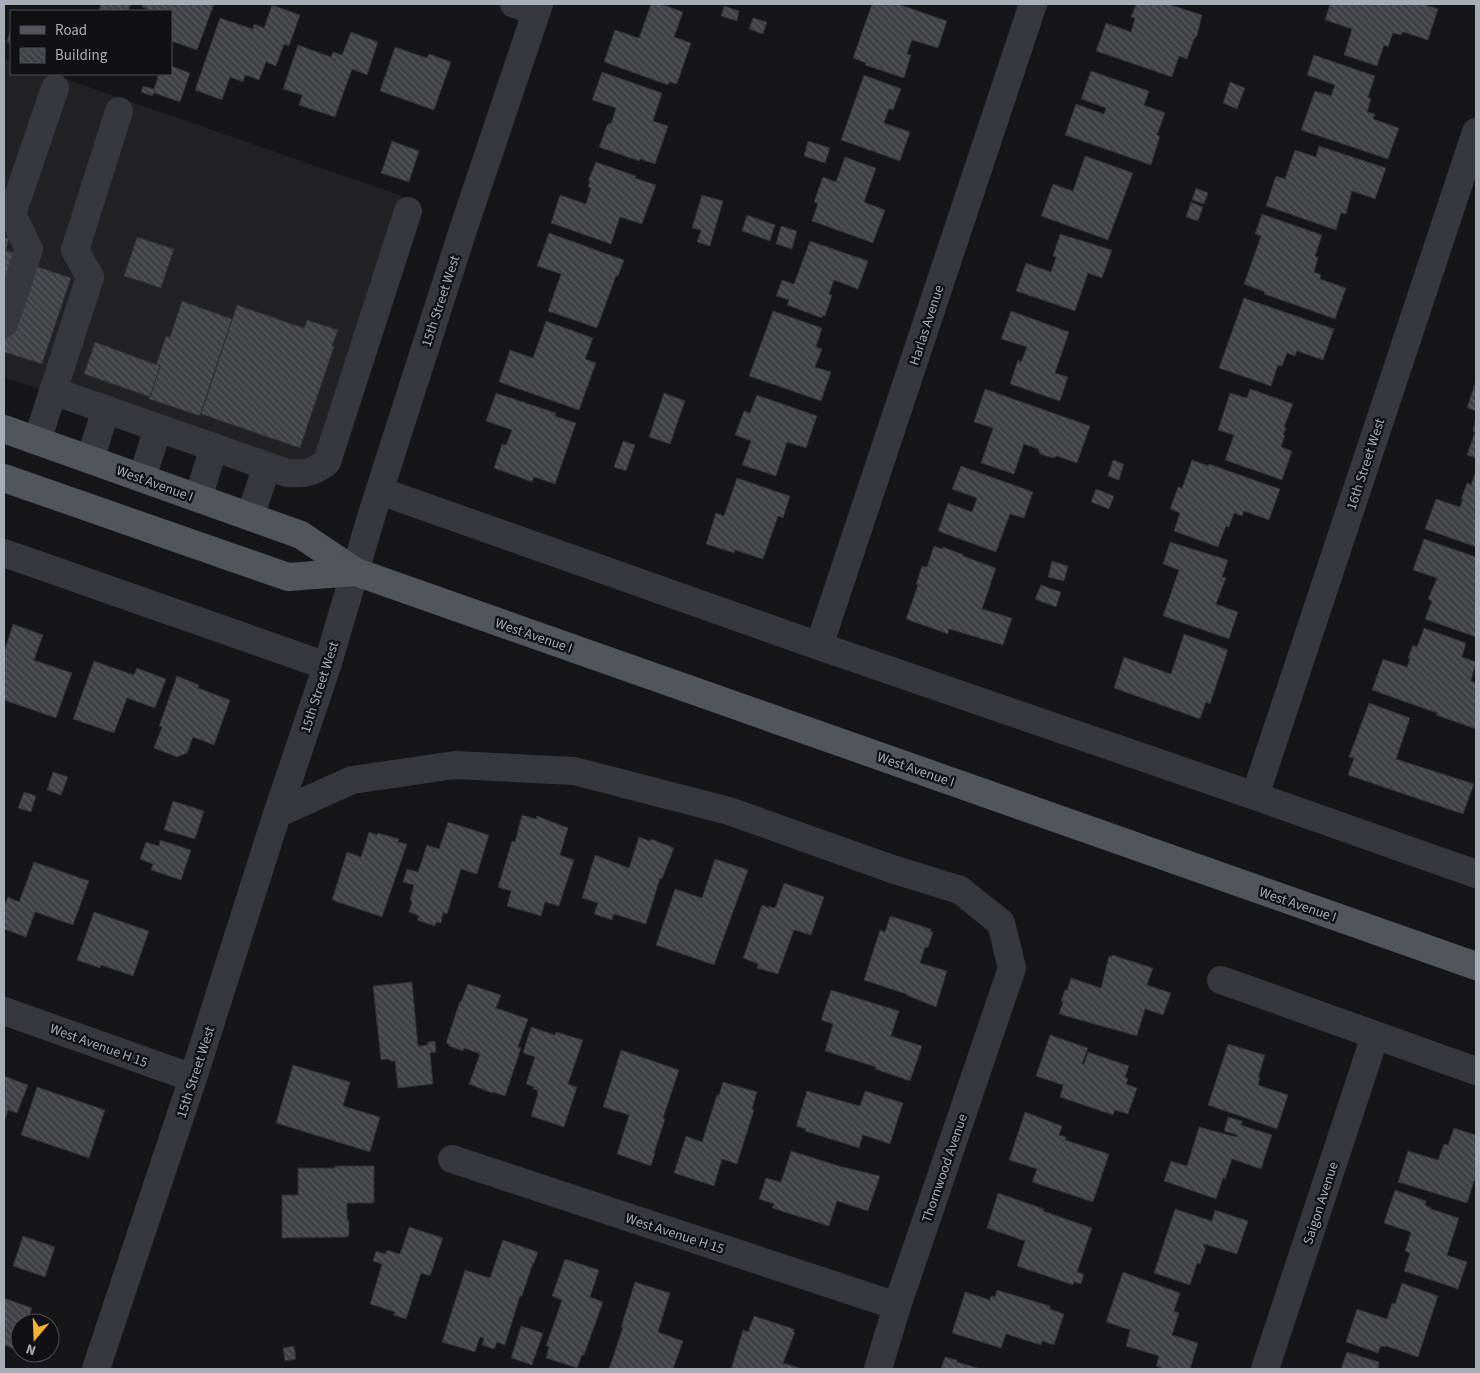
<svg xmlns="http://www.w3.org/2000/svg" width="1480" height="1373" font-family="'Source Sans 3',sans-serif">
<defs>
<pattern id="building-back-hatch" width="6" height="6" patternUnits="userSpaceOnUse" patternTransform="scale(1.25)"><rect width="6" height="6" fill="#404145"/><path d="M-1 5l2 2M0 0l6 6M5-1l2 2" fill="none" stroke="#595a5e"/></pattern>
</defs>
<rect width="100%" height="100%" fill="#161618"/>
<path fill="#222225" d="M4 58 11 60V74H51L419 202 331 467 303 482 4 377Z"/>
<g fill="url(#building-back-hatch)" stroke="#303034">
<path d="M101 4H133H131L128 11H99Z"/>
<path d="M143 4H214L197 50 171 41V11H153L142 7Z"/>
<path d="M651 4H661L683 12 674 37 691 43 677 84 669 82 668 85 604 62 615 30 639 38Z"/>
<path d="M872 4 887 5V4H898L947 21 938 48 912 40 907 54 911 55 904 78 865 65 866 63 853 58Z"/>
<path d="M1136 4H1168L1202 15 1197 36 1194 39 1187 59 1179 56 1172 77 1096 51 1106 23 1131 32 1135 18 1131 17Z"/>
<path d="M1330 4H1423L1438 9 1428 40 1403 32 1401 35 1393 33 1388 47 1384 45 1377 66 1344 55 1352 29 1325 20Z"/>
<path d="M272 5 300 15 289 46 284 44 276 66 266 62 259 80 245 75 243 82 230 77 222 100 195 90 220 18 253 29 254 24 264 28Z"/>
<path d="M724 6 739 11 737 21 721 16Z"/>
<path d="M753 18 767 22 763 34 749 29Z"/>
<path d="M11 27V43L7 42Z"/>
<path d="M351 32 378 42 367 75 352 69 335 117 299 105 302 95 283 89 298 45 331 57 333 52 342 55Z"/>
<path d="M395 47 427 58 429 54 451 62 434 110 380 91Z"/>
<path d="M1314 55 1375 76 1368 97 1371 99 1367 112 1375 114 1373 119 1399 128 1388 159 1301 130 1315 91 1331 96 1335 85 1307 75Z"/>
<path d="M171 66 190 73 180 102 154 93 152 96 141 92 143 86 154 89 159 74H171Z"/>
<path d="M1091 71 1149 91 1144 105 1165 113 1157 135 1160 136 1151 165 1065 135 1076 104 1104 114 1106 108 1081 99Z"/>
<path d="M602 72 662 93 653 121 668 126 655 164 640 159 639 161 599 147 608 123 611 124 616 108 592 100Z"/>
<path d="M864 75 901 89 893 110 889 109 884 123 910 132 900 161 841 140Z"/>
<path d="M1230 82 1245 88 1237 109 1223 103Z"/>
<path d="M392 141 419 151 409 182 381 173Z"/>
<path d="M808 141 830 148 825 163 804 156Z"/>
<path d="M1319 146 1386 168 1375 199 1352 191 1346 214 1341 213 1336 230 1266 206 1276 176 1285 179 1295 150 1316 157Z"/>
<path d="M1085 156 1133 173 1108 240 1041 216 1053 184 1073 191Z"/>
<path d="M845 157 876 168 864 202 885 210 873 243 812 221 818 203 814 202 823 177 836 182Z"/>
<path d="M596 162 636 176 635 178 656 185 642 224 620 217 611 244 551 223 560 195 586 204 591 188 588 187 590 181H588Z"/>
<path d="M1196 188 1208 193 1204 204 1192 200Z"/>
<path d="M702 195 723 201 710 246 697 242 701 230 692 228Z"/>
<path d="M1191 202 1203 207 1198 221 1186 217Z"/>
<path d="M1262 214 1322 235 1315 256 1318 258 1314 272 1321 275 1320 279 1346 288 1335 319 1264 294 1265 292 1244 284 1261 236 1255 234Z"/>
<path d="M747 215 775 225 770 241 742 231Z"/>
<path d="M781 226 797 231 792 249 776 244Z"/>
<path d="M549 233 624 260 618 276H616L597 328 548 311 561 274 537 266Z"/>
<path d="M1060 234 1112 250 1102 278 1088 273 1075 311 1016 291 1026 263 1051 272 1056 257 1053 256Z"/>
<path d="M4 237 9 239 6 250 21 255 4 308Z"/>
<path d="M137 237 174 249 161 288 124 276Z"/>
<path d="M810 241 868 261 858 289 834 280 829 294 832 295 825 316 823 315 822 318 787 305 789 300 776 296 782 280 794 284Z"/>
<path d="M30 264 71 278 42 364 4 352V341Z"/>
<path d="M1244 298 1334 329 1323 360 1297 351 1295 356 1287 353 1282 366 1278 365 1271 386 1219 368Z"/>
<path d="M182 301 232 319 200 416 149 399 160 366 156 365 166 336 170 337Z"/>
<path d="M237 305 304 328 307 320 338 330 332 346 334 347 300 448 201 414Z"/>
<path d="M773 311 822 328 816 347 822 349 815 367 831 372 821 401 749 376Z"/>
<path d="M1011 311 1069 332 1055 373 1068 377 1060 401 1010 384 1018 360 1021 362 1027 347 1001 339Z"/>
<path d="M546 321 593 338 585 359 596 363 579 410 499 382 510 350 533 358Z"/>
<path d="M95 342 160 366 150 397 84 374Z"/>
<path d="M1476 380V411L1467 408Z"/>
<path d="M985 389 1090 426 1077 463 1057 456 1053 458 1040 454 1038 449 1024 444 1014 474 981 463 993 428 974 422Z"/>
<path d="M1250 389 1293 404 1284 427 1286 428 1283 435H1285L1281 447 1292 451 1282 480 1225 460 1234 435 1218 430 1230 393 1247 398Z"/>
<path d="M496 393 556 413 555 416 576 423 555 484 534 477 532 482 494 468 502 444 506 445 512 430 486 421Z"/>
<path d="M664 393 685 401 670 444 649 437Z"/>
<path d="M757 395 817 416 806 448 787 442 776 476 742 465 751 441 735 435 744 411 750 413Z"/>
<path d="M1476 417V458L1467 455 1475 432 1473 431Z"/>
<path d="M623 441 635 445 626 471 614 467Z"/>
<path d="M1113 460 1124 464 1119 480 1108 476Z"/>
<path d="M1192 460 1209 466V464L1280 489 1269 520 1244 511 1242 516 1234 513 1229 527 1226 526 1218 547 1174 531 1180 513 1170 509 1178 487 1182 488Z"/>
<path d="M961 466 1033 492 1024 518 1010 514 996 552 938 531 948 503 972 512 977 498 952 489Z"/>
<path d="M1476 470V547L1425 529 1436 499 1460 507 1463 499H1461L1467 483 1471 485Z"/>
<path d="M737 478 790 496 783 518 778 516 763 559 735 550 734 553 706 544 716 513 724 516Z"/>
<path d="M1096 489 1114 496 1109 509 1091 502Z"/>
<path d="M1424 539 1476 557V637L1425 619 1432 601 1428 599 1437 578 1413 570Z"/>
<path d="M1170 542 1228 560 1222 577 1226 578 1216 604 1238 612 1229 639 1163 616 1179 570 1163 564Z"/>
<path d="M934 546 942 549 943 547 964 555 963 556 996 568 982 609 1012 618 1003 645 949 629 948 634 906 619 918 585 916 584 922 566 927 567Z"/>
<path d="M1052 561 1068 566 1064 581 1048 577Z"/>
<path d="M1041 585 1061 592 1056 607 1035 599Z"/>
<path d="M13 624 43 635 34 660 72 673 56 718 4 700V653Z"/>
<path d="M1424 628 1466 643 1462 657 1476 662 1471 681 1476 683V729L1436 715 1437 713 1372 690 1383 659 1407 667 1410 659 1408 658 1413 645 1417 647Z"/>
<path d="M1184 634 1228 650 1210 704 1206 702 1200 719 1114 688 1124 657 1171 674Z"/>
<path d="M94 661 134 675 137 668 166 679 155 708 127 698 114 733 73 719Z"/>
<path d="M177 676 199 685 198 688 230 700 214 745 193 737 187 753 177 757 154 748 162 727 159 726Z"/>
<path d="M1369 703 1410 718 1396 759 1474 784 1463 814 1348 775 1354 758 1349 757Z"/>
<path d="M53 772 68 777 61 795 47 790Z"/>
<path d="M24 792 36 796 31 812 18 808Z"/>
<path d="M173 801 204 811 195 839 164 830Z"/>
<path d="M522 815 536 819 537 816 568 828 560 855 574 860 559 906 545 902 541 916 507 906 511 891 498 887 512 841 515 842Z"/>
<path d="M448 822 489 835 477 874 461 869 447 914 443 913 441 923 436 922 435 926 417 920 419 916 409 912 412 901 410 900 414 885 403 882 407 869 418 872 427 845 439 849Z"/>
<path d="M369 832 377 835 378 833 399 839 398 842 407 844 382 917 332 900 347 852 361 857Z"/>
<path d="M639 837 650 841 651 839 674 848 662 879 660 878 646 924 614 914 612 920 594 914 598 903 582 898 595 855 629 868Z"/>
<path d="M160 840 191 850 181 880 151 870 153 864 140 859 146 842 159 846Z"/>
<path d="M715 859 748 870 714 965 656 945 675 889 702 898Z"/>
<path d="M34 862 89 881 73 925 35 912 26 937 4 929V907L8 897 19 902Z"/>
<path d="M784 883 824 897 811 935 794 930 778 974 757 968 758 964 743 958 762 905 769 908V906L774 908 776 906Z"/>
<path d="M94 912 149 931 133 976 101 965 100 968 77 960Z"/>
<path d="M890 916 931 929 930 931 933 932 928 948 925 947 920 963 947 971 936 1007 906 995V994L864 980 880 930 885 932Z"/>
<path d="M1112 955 1153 968 1147 985 1171 993 1163 1015 1145 1009 1137 1036 1059 1014 1063 1002 1061 1001 1065 990H1067L1071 978 1101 988 1109 956 1111 957Z"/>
<path d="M412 982 418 1046 428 1045V1042L435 1041 436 1052 430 1053 433 1084 398 1088 395 1061H390L389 1059 381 1060 373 986Z"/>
<path d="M468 984 501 995 496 1008 528 1019 518 1047 521 1048 505 1096 493 1092 492 1093 469 1084 480 1054 464 1048 463 1051 449 1046V1044L446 1043 460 1001 461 1002Z"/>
<path d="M831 990 899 1011 891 1036 922 1046 910 1081 875 1069 876 1067 825 1051 833 1024 821 1020Z"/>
<path d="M531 1027 555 1035 556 1032 583 1040 568 1084 577 1087 564 1127 531 1116 538 1093 537 1092V1090L533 1089 534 1087 526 1084 535 1057 523 1053Z"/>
<path d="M1050 1035 1088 1048 1082 1064H1084L1088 1052 1129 1066 1125 1077 1128 1079 1126 1084 1137 1088 1128 1114 1115 1110 1113 1115 1060 1097 1063 1085 1036 1076Z"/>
<path d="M1228 1044 1265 1055 1258 1078H1260L1258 1085 1288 1095 1277 1129 1208 1105Z"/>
<path d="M621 1050 679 1070 663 1118 665 1119 654 1153H655L651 1166 617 1154 629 1115 603 1107Z"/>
<path d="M293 1065 350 1082 343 1106 380 1117 370 1152 276 1123Z"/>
<path d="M4 1076 28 1085 17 1113 8 1110 4 1123Z"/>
<path d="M723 1082 757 1092 752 1109 754 1110 737 1164 722 1159 714 1186 674 1173 686 1136 702 1142 717 1095H719Z"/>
<path d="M37 1087 105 1110 89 1158 21 1135Z"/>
<path d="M807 1091 860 1106 865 1091 903 1103 890 1144 863 1135 859 1148 805 1131 806 1129 796 1126Z"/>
<path d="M1025 1112 1062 1126 1059 1135 1066 1137 1065 1140 1109 1154 1093 1202 1032 1182 1037 1169 1009 1160Z"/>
<path d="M1228 1117 1242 1121 1241 1125 1272 1135 1261 1169 1232 1159 1225 1179 1223 1178 1216 1199 1164 1181 1171 1161 1187 1166 1199 1127 1237 1137V1135L1224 1131Z"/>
<path d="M1454 1128 1476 1135V1175L1467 1203 1398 1182 1408 1151 1438 1160 1444 1144 1448 1145Z"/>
<path d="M791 1151 839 1166 880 1176 868 1211 837 1201 829 1226 772 1208 774 1204 759 1199 766 1178 781 1182Z"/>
<path d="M335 1166H374V1203H347V1220H349V1235L347 1237 282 1238V1195H298V1168H335Z"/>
<path d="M1395 1190 1426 1201 1425 1205 1431 1208V1209L1459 1218 1447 1255 1467 1262 1458 1289 1404 1271 1410 1253 1405 1251 1411 1232 1384 1223Z"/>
<path d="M998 1193 1044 1209 1043 1211 1092 1228 1077 1272 1084 1274 1081 1284 1074 1282 1073 1285 1017 1266 1025 1241 987 1228Z"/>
<path d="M1175 1209 1212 1221 1215 1210 1248 1221 1237 1254 1204 1244 1203 1247H1206L1200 1264 1197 1263 1190 1285 1154 1273Z"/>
<path d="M409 1227 443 1238 430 1276 421 1273 406 1319 393 1315 395 1312 370 1304 382 1264 373 1261 376 1251 385 1254 387 1250 400 1254Z"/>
<path d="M23 1236 55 1247 45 1277 13 1266Z"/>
<path d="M503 1240 538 1252 534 1263H533L522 1296H520L505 1345 497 1342 494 1349 482 1345 484 1338 480 1337 475 1352 442 1342 465 1270 490 1278Z"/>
<path d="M565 1259 599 1270 590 1297 603 1302 584 1355H582L577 1368 546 1358 549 1347 546 1346 562 1300 552 1296Z"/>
<path d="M1123 1272 1180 1293 1174 1311 1179 1313 1172 1335 1198 1343 1190 1369H1165L1156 1366 1159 1356 1126 1346 1130 1330 1106 1322Z"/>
<path d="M635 1282 670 1293 658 1332 683 1341 673 1369H609L623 1327H621Z"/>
<path d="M1402 1283 1438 1296 1418 1357 1386 1346 1385 1347 1381 1346 1378 1353 1346 1342 1357 1309 1387 1319 1392 1303 1395 1304Z"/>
<path d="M997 1290 1050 1306V1309L1064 1314 1054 1345 1042 1341 1041 1345 1006 1334 1001 1348 952 1333 965 1292 990 1300 991 1296 995 1297Z"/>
<path d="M4 1298 32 1308 27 1323H20V1342L17 1350 4 1345Z"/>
<path d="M754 1316 794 1329 793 1332H795L783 1363 803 1369H731L743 1330 748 1332Z"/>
<path d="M521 1326 543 1333 532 1365 511 1358Z"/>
<path d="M294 1346 296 1359 285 1361 283 1348Z"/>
<path d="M1347 1352 1379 1362 1378 1369H1341Z"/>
<path d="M945 1357 957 1360V1362L981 1369H941Z"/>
</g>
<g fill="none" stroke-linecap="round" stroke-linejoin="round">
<g stroke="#37383d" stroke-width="28">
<path d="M514 4 536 11"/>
<path d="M4 324 29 249 12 214 55 88"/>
<path d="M53 391 287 473C305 474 313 473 327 462L408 211"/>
<path d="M37 441 90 277 75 250 119 111"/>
<path d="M90 460 106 409"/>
<path d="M142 478 158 428"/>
<path d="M380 491 819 646 1255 796 1476 874"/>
<path d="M198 498 214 447"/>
<path d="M250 517 267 466"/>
<path d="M4 553 327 666"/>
<path d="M819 646 1033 4"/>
<path d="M1255 796 1476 132"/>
<path d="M277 814 352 780 455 765 574 771 729 811 892 869 960 890 1001 923 1012 968 897 1306 878 1369"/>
<path d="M1221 980 1476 1071"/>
<path d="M4 1011 193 1078"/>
<path d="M452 1159 897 1306"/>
<path d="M96 1369 193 1078 277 814 327 666 372 514 463 230 539 4"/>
<path d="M1265 1369 1375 1036"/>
</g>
<g stroke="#53555c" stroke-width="28">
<path d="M4 429 301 535 356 572 1476 966"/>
<path d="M4 478 288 577 356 572"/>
</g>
</g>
<g text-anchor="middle" stroke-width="4.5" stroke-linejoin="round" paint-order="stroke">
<g font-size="14" fill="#a8adb8" stroke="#111113">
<text transform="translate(440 301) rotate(-72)" y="5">15th Street West</text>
<text transform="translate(926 325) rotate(-72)" y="5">Harlas Avenue</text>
<text transform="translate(1365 464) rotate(-72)" y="5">16th Street West</text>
<text transform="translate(155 483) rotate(20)" y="5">West Avenue I</text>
<text transform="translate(534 635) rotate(19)" y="5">West Avenue I</text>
<text transform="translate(319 687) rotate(-72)" y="5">15th Street West</text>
<text transform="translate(916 769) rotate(19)" y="5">West Avenue I</text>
<text transform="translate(1298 904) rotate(19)" y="5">West Avenue I</text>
<text transform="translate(99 1045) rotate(20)" y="5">West Avenue H 15</text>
<text transform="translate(195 1072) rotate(-72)" y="5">15th Street West</text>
<text transform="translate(944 1168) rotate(-71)" y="5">Thornwood Avenue</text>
<text transform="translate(1320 1203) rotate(-72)" y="5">Saigon Avenue</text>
<text transform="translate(675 1233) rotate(18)" y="5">West Avenue H 15</text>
</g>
</g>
<rect width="1480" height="1373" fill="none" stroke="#a8adb8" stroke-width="10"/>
<rect x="10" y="10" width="162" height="65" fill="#111113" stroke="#4d4f55"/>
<rect x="20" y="26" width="25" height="8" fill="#53555c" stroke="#4d4f55"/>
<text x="55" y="35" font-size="15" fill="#a8adb8">Road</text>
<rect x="20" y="48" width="25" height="15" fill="url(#building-back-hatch)" stroke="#4d4f55"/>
<text x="55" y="60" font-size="15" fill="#a8adb8">Building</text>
<g transform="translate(35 1338) rotate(199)"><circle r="24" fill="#111113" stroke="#4d4f55"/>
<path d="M0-4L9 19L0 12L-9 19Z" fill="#f2b134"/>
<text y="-8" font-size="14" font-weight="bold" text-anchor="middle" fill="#a8adb8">N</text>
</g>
</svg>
